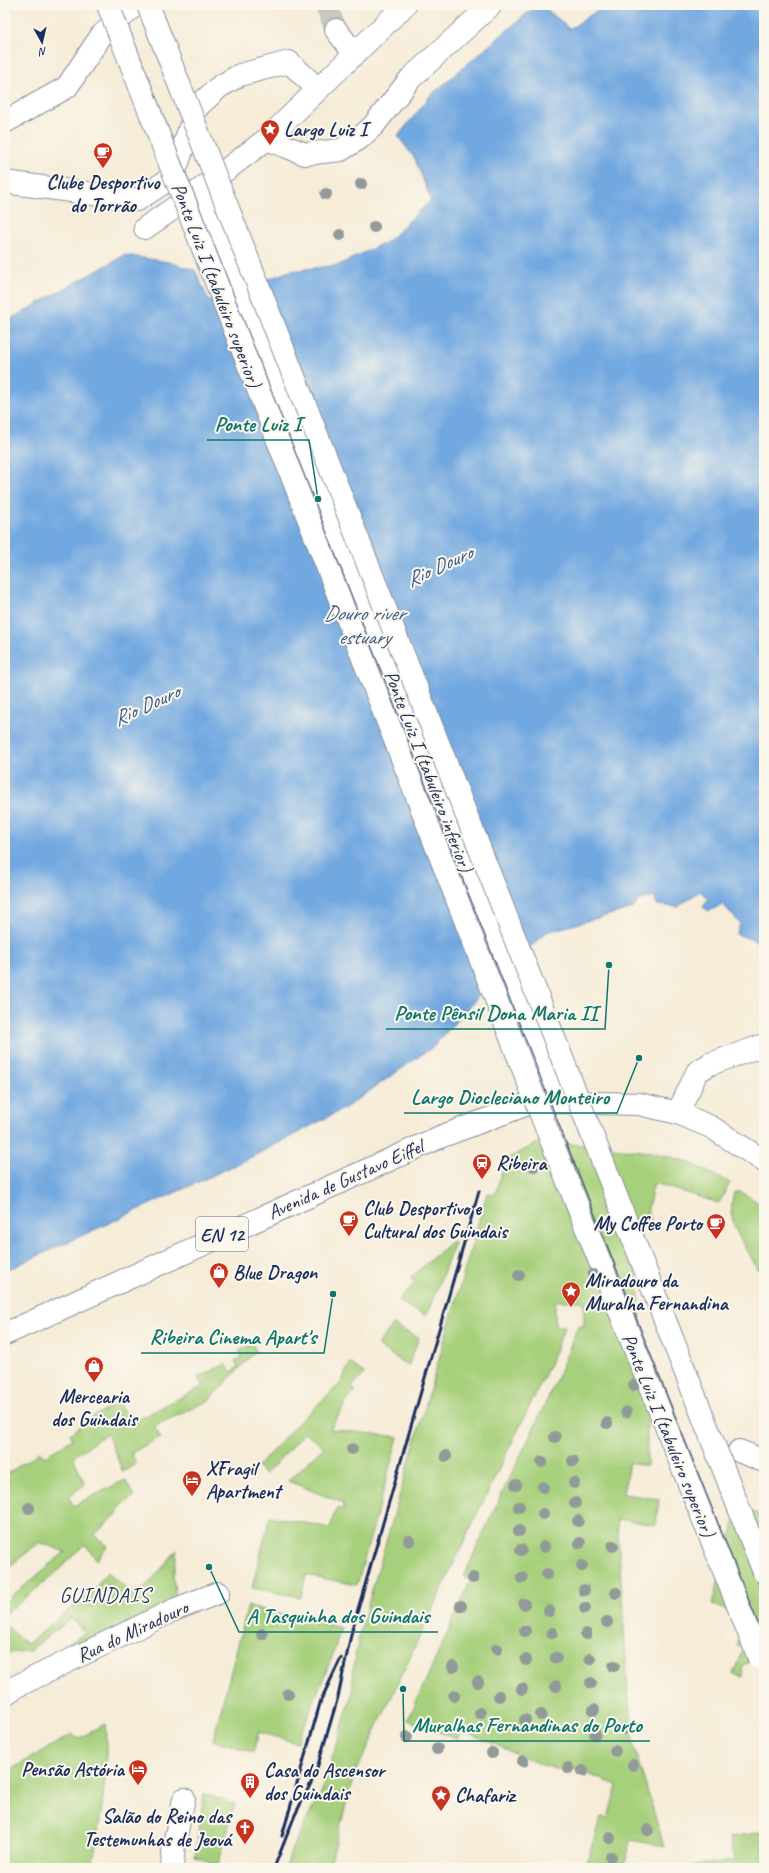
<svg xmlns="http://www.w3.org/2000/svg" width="769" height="1873" font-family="Caveat,sans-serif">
<rect width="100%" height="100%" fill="#fbf7ec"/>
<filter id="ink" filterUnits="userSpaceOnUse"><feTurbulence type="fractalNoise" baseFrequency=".025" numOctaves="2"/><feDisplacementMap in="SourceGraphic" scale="8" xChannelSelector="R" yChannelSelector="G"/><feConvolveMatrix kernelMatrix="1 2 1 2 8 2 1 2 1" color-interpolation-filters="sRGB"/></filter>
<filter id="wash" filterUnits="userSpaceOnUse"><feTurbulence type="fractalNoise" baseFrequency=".012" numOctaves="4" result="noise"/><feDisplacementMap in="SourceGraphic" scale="16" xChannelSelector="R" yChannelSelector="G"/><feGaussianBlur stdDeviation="0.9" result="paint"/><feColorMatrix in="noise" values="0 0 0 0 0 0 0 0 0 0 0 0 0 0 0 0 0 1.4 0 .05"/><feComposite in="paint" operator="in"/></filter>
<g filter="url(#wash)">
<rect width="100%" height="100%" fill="#f6ecd8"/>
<g fill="#a7d07b" stroke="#61806c">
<path d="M542 1141 651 1152 686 1161 730 1183 719 1203 654 1183 647 1212 653 1226 634 1223 647 1419V1466L629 1463 623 1494 659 1499 656 1525 617 1519 628 1692 633 1744 664 1846 631 1840 624 1868H601L586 1864 601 1817 608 1818 617 1785 574 1769 571 1773 542 1765 462 1730 457 1739 408 1720 471 1580 464 1577C499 1492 546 1413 578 1326H584V1301H555V1326H565L550 1364 467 1535 353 1779 329 1868H286L292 1848 322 1791 352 1694 354 1662 360 1632 487 1193 495 1195 505 1160Z"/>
<path d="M734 1192H741L764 1206V1270L757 1269C744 1239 725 1228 734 1192Z"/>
<path d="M452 1241 455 1243 426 1316 398 1301 415 1283 410 1278Z"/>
<path d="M393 1325 419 1338 408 1366 377 1345Z"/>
<path d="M252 1344 256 1351 208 1401 154 1426 160 1437 131 1453 136 1464 123 1472 107 1433 73 1457 85 1484 69 1496 73 1506 125 1480 134 1496 121 1506 116 1515 94 1535 108 1546 97 1560 85 1544 51 1577 5 1614V1602L65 1552 40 1542 5 1570V1475L40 1452 44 1457 73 1439 70 1434 94 1416 118 1403 131 1423 203 1386 198 1377 226 1364 231 1372 238 1367 235 1361 242 1358 239 1351Z"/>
<path d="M350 1363 365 1374 352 1387 355 1392 347 1401 330 1429 398 1437 357 1585 306 1575 301 1597 252 1588 270 1516 330 1528 336 1509H343V1503L288 1481 324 1447 304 1433 265 1475 257 1467 301 1420 341 1383Z"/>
<path d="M738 1509 764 1515V1656L742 1666 743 1677 733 1674 743 1648 737 1646 746 1619 712 1604Z"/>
<path d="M177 1550 173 1578 176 1600 73 1649 68 1644 85 1633 72 1618 29 1651 5 1653V1625L27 1644 95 1589 107 1572 135 1596 150 1582Z"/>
<path d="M248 1606 341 1628 332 1657 297 1743 259 1732 253 1752 213 1740Z"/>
<path d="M105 1724C109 1771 101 1816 93 1862L99 1863 98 1868H5V1773L72 1734 78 1739Z"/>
<path d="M204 1794 235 1804 218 1864 195 1857Z"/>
<path d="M764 1832V1868H694V1865L734 1861 730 1837Z"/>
</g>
<path fill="#72a8e0" stroke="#466c9f" d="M537 5H542L570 29 605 5H764V944L736 934 740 924 723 904 709 911 703 907 708 899 700 891 678 907 657 905 654 897 638 900 634 908 547 932 484 990 434 1046 345 1108 244 1161 5 1271V322L125 255 168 262 195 270 209 301 290 271 339 265 388 241 431 200 415 159 398 136 431 95Z"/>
</g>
<g filter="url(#ink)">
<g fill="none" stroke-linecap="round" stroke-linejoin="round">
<path stroke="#cac6c0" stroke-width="22" stroke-dasharray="22 11" stroke-linecap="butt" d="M326 5 336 30"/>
<defs>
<g id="minor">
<path d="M336 30 354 53"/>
<path d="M5 122 67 87 101 36 135 5"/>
<path d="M267 139 305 154 341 150 360 138 374 125 411 78 491 5"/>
<path d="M5 182 137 200 173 177 197 107 219 87 240 75 289 62 318 89"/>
<path d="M145 228 200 190"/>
<path d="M678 1113 697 1072 710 1064 764 1045"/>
<path d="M739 1451 764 1461"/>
<path d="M5 1694 17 1686 176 1609 218 1593"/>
<path d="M172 1868 174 1844 184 1799"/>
</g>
<g id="major">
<path d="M405 5 267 139 201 189 559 1102"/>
<path d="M5 1334 440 1137 528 1104 559 1102 639 1104 678 1113 711 1127 764 1161"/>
</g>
</defs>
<use href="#minor" stroke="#888e9b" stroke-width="24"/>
<use href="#major" stroke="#888e9b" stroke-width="24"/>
<use href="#minor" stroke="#fff" stroke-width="22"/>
<use href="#major" stroke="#fff" stroke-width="22"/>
<g stroke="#1b2f5e" stroke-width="1">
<path d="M120 5 567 1145 764 1638"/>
<path d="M137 5 764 1597"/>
</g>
<g stroke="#1b2f5e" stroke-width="3">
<path d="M282 1836 321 1700 341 1658"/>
<path d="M274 1868 295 1815 315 1775 338 1697 352 1630 479 1191"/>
</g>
<defs>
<g id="minor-bridge">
<path d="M108 5 549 1135 759 1658"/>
<path d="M148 5 764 1572"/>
</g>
</defs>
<use href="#minor-bridge" stroke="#888e9b" stroke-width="24" stroke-linecap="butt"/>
<use href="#minor-bridge" stroke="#fff" stroke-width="22"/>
</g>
<g fill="#919a99">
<circle cx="361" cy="184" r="6"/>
<circle cx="326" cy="194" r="6"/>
<circle cx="374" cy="227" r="6"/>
<circle cx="340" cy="235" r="6"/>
<circle cx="534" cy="1166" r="6"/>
<circle cx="519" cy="1275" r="6"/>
<circle cx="593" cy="1275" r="6"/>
<circle cx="634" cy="1385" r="6"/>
<circle cx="626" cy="1412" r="6"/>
<circle cx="607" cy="1423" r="6"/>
<circle cx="555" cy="1437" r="6"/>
<circle cx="352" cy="1449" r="6"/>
<circle cx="446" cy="1456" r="6"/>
<circle cx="573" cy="1461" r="6"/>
<circle cx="542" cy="1462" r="6"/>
<circle cx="574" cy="1483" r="6"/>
<circle cx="516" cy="1485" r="6"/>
<circle cx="543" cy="1487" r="6"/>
<circle cx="575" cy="1503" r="6"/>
<circle cx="519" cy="1507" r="6"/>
<circle cx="29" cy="1508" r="6"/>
<circle cx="543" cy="1514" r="6"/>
<circle cx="578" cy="1521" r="6"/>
<circle cx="519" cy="1531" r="6"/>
<circle cx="409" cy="1541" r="6"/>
<circle cx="580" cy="1543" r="6"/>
<circle cx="613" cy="1546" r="6"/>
<circle cx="544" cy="1547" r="6"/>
<circle cx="521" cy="1550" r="6"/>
<circle cx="582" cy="1566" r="6"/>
<circle cx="547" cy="1574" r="6"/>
<circle cx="473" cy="1578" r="6"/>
<circle cx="522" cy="1578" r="6"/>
<circle cx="584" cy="1590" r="6"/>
<circle cx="616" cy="1593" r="6"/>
<circle cx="524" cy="1604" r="6"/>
<circle cx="461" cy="1606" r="6"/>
<circle cx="585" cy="1608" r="6"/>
<circle cx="549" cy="1611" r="6"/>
<circle cx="607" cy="1622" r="6"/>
<circle cx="525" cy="1631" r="6"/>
<circle cx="552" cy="1633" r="6"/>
<circle cx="262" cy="1634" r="6"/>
<circle cx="586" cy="1634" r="6"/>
<circle cx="497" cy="1649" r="6"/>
<circle cx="556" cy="1658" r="6"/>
<circle cx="590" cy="1659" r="6"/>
<circle cx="526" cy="1660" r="6"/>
<circle cx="614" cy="1666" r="6"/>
<circle cx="453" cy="1667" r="6"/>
<circle cx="478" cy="1682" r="6"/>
<circle cx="591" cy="1683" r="6"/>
<circle cx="556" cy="1686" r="6"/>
<circle cx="522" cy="1689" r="6"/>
<circle cx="288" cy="1694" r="6"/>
<circle cx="454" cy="1696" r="6"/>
<circle cx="499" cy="1696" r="6"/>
<circle cx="594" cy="1710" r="6"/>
<circle cx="480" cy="1713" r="6"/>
<circle cx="541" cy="1715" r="6"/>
<circle cx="525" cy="1720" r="6"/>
<circle cx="624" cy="1729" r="6"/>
<circle cx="595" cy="1734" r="6"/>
<circle cx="407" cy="1737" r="6"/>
<circle cx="437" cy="1749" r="6"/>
<circle cx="615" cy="1751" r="6"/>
<circle cx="492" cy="1753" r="6"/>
<circle cx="523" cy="1761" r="6"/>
<circle cx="633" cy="1765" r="6"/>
<circle cx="568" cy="1768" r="6"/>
<circle cx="583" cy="1771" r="6"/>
<circle cx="648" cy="1830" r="6"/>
<circle cx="610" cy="1838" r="6"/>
<circle cx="611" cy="1857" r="6"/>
</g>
</g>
<defs>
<symbol id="sight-pin" viewBox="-11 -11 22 30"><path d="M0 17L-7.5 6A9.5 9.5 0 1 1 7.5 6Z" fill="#c8321e" stroke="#fbf7ec"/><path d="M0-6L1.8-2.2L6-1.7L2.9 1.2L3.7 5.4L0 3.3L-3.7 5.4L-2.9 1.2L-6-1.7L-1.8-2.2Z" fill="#fff"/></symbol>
<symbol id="cafe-pin" viewBox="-11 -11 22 30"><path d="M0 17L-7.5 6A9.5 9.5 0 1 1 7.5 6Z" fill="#c8321e" stroke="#fbf7ec"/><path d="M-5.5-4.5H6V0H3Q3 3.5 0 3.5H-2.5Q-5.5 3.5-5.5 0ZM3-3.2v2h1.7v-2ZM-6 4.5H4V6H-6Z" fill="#fff"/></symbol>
<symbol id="station-pin" viewBox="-11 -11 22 30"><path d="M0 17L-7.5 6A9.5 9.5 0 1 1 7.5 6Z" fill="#c8321e" stroke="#fbf7ec"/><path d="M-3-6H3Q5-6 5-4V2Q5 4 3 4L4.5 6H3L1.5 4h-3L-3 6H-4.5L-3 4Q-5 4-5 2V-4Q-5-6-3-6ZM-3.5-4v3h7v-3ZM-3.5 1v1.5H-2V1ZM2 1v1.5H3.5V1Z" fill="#fff"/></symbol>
<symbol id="shop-pin" viewBox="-11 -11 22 30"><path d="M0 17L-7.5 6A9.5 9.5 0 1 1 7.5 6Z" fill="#c8321e" stroke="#fbf7ec"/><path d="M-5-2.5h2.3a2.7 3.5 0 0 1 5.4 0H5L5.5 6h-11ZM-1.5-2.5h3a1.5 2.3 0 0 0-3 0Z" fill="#fff"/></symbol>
<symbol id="hotel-pin" viewBox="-11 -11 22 30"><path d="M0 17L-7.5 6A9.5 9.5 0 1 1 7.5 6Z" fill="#c8321e" stroke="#fbf7ec"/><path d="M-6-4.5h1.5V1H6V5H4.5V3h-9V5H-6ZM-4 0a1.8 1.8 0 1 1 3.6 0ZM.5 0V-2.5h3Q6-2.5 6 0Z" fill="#fff"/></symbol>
<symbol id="building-pin" viewBox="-11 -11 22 30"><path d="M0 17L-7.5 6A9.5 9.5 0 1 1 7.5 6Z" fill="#c8321e" stroke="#fbf7ec"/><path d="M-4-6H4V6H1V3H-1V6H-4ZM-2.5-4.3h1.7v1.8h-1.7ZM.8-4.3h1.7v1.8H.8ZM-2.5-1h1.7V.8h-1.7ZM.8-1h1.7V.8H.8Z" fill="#fff"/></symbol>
<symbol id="church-pin" viewBox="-11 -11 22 30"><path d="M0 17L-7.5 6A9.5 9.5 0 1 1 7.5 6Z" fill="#c8321e" stroke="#fbf7ec"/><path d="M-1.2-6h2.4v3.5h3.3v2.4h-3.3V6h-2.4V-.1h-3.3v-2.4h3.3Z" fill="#fff"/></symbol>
</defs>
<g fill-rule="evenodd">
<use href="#sight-pin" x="259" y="118" width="22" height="30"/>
<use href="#cafe-pin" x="92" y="141" width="22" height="30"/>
<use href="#station-pin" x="471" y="1152" width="22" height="30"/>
<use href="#cafe-pin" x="338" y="1209" width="22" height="30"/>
<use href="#cafe-pin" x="705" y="1212" width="22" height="30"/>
<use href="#shop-pin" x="208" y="1261" width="22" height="30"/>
<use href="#sight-pin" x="560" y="1280" width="22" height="30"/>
<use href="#shop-pin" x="83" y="1355" width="22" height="30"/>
<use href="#hotel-pin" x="181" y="1469" width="22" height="30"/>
<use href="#hotel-pin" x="127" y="1758" width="22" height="30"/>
<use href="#building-pin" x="239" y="1771" width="22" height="30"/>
<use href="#sight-pin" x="430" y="1784" width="22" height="30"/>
<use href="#church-pin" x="234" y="1817" width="22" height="30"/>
</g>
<g text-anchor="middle" stroke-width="4" stroke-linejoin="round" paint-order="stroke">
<rect fill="#fbf7ec" stroke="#5e6b89" stroke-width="1" x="196" y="1217" width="52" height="34" rx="3"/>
<g font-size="19" font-weight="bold" fill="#1b2f5e">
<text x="222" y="1241">EN 12</text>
</g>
<g font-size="20" font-weight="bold" fill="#1b2f5e" stroke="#fbf7ec" text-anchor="start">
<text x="284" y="136">Largo Luiz I</text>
<text x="103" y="189" text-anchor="middle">Clube Desportivo<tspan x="103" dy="23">do Torrão</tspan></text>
<text x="496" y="1170">Ribeira</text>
<text x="363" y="1215">Club Desportivo e<tspan x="363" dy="23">Cultural dos Guindais</tspan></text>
<text x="702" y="1230" text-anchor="end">My Coffee Porto</text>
<text x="233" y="1279">Blue Dragon</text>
<text x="585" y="1287">Miradouro da<tspan x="585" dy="23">Muralha Fernandina</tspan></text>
<text x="94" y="1403" text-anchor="middle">Mercearia<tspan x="94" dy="23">dos Guindais</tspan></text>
<text x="206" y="1475">XFragil<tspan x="206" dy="23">Apartment</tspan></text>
<text x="124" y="1776" text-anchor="end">Pensão Astória</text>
<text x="264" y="1777">Casa do Ascensor<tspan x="264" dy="23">dos Guindais</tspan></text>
<text x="455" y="1802">Chafariz</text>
<text x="231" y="1823" text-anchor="end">Salão do Reino das<tspan x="231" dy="23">Testemunhas de Jeová</tspan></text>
</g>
<g font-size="20" fill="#1b2f5e" stroke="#fbf7ec">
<text transform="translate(217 285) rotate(69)" y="7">Ponte Luiz I (tabuleiro superior)</text>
<text transform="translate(429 771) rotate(69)" y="7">Ponte Luiz I (tabuleiro inferior)</text>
<text transform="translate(345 1179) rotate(-24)" y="7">Avenida de Gustavo Eiffel</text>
<text transform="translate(669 1435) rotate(68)" y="7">Ponte Luiz I (tabuleiro superior)</text>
<text transform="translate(132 1631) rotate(-25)" y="7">Rua do Miradouro</text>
</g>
<g font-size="21" font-style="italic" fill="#39598c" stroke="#fbf7ec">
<text transform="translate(439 566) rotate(-25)" y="7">Rio Douro</text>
<text x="364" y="620">Douro river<tspan x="364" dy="24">estuary</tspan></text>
<text transform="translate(146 705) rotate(-25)" y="7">Rio Douro</text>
</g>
<g font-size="21" letter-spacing="1" fill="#1b2f5e" stroke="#fbf7ec">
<text x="105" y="1602">GUINDAIS</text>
</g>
</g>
<path fill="none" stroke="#0f766e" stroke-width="1.5" d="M318 499L309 440H207M609 965L605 1029H386M639 1058L617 1113H404M333 1294L324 1353H141M209 1567L239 1632H438M403 1689L404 1741H650"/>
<g fill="#0f766e" stroke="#fbf7ec" stroke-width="1.5">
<circle cx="318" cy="499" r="4"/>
<circle cx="609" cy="965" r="4"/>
<circle cx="639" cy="1058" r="4"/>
<circle cx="333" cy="1294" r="4"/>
<circle cx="209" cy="1567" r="4"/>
<circle cx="403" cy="1689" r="4"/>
</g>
<g font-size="21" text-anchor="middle" font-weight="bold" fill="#0f766e" stroke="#fbf7ec" stroke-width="4" stroke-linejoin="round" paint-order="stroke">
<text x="258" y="431">Ponte Luiz I</text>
<text x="496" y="1020">Ponte Pênsil Dona Maria II</text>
<text x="510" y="1104">Largo Diocleciano Monteiro</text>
<text x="233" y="1344">Ribeira Cinema Apart's</text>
<text x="338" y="1623">A Tasquinha dos Guindais</text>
<text x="527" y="1732">Muralhas Fernandinas do Porto</text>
</g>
<rect width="769" height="1873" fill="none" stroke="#fbf7ec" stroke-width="20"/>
<g transform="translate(42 42) rotate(172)" stroke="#fbf7ec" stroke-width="3" paint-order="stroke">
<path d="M0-3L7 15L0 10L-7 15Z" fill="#1b2f5e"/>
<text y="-6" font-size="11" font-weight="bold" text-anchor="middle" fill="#1b2f5e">N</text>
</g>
</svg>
